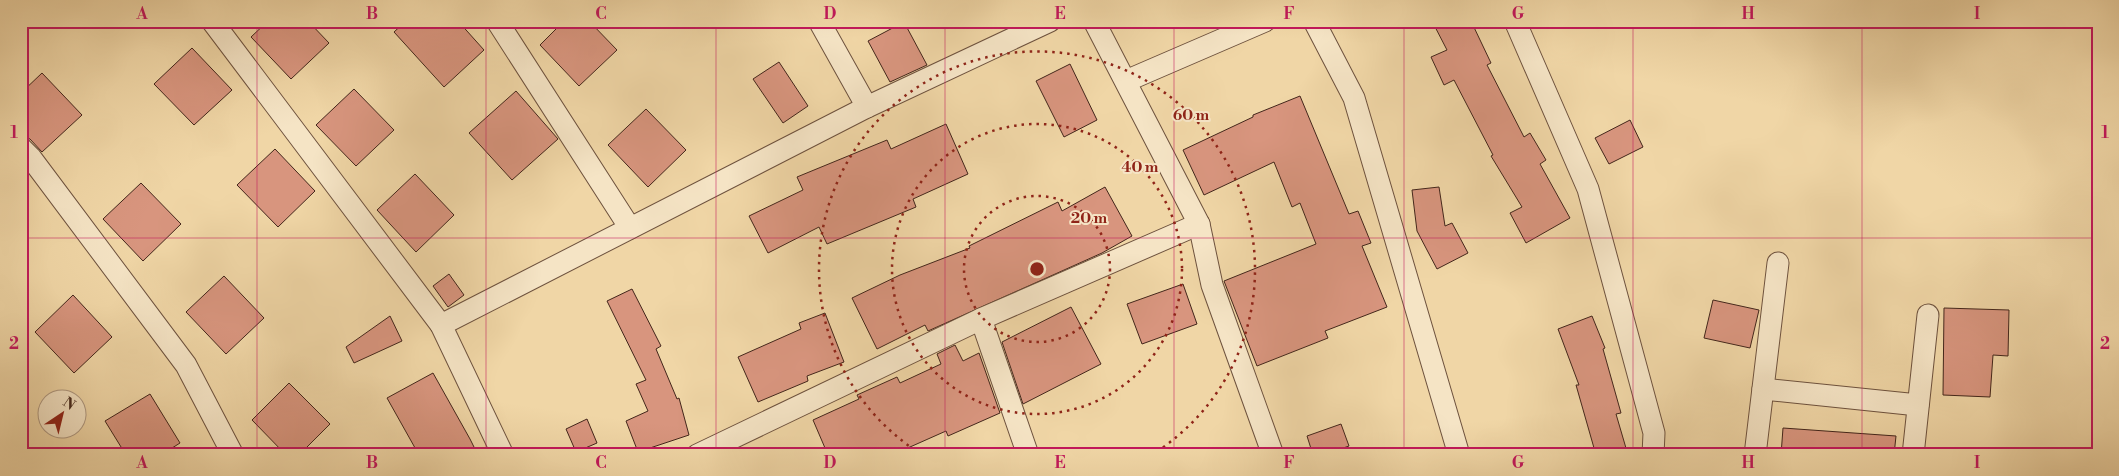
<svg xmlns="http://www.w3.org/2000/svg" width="2119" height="476" font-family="'Libre Bodoni',serif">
<rect width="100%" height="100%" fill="#f0d6a6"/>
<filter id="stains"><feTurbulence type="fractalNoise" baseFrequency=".004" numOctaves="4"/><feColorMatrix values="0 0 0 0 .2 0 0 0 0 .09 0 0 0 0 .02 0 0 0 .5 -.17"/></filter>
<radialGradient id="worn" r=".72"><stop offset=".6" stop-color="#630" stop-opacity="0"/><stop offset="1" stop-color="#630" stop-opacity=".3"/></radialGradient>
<g fill="#d8957e" stroke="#43261b">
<path d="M268 21H308L329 43 291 79 251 37Z"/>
<path d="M406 21H458L484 50 444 87 394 32Z"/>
<path d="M564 21H589L617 50 579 86 540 45Z"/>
<path d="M1432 21H1471L1491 63 1487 65 1524 137 1530 133 1546 160 1540 164 1570 218 1526 243 1510 213 1522 207 1491 156 1493 155 1454 80 1444 85 1431 57 1447 50Z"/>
<path d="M904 22 927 65 890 82 868 41Z"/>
<path d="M192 48 232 90 194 125 154 84Z"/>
<path d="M779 62 808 106 783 123 753 79Z"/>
<path d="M1070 64 1097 120 1064 137 1036 81Z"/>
<path d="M42 73 82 115 42 152 30 139 21 136V93Z"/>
<path d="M354 89 394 130 356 166 316 125Z"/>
<path d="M516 91 558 139 512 180 469 133Z"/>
<path d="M1300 96 1349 214 1358 211 1371 243 1362 246 1387 307 1325 331 1328 338 1257 366 1224 281 1316 244 1300 203 1292 207 1274 162 1204 195 1183 150 1253 117V115Z"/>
<path d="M646 109 686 150 648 187 608 145Z"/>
<path d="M1630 120 1643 147 1609 164 1595 138Z"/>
<path d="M946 124 968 174 913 199 916 207 827 244 819 227 768 253 749 216 803 190 797 177 887 140 891 149Z"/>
<path d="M275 149 315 191 278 227 237 185Z"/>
<path d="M415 174 454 215 416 252 377 210Z"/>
<path d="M141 183 181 224 143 261 103 219Z"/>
<path d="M1105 187 1132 236 1102 253 928 331 925 325 877 349 852 298 900 275 970 248 969 246 1058 202 1062 211Z"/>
<path d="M1439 187 1445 226 1452 223 1468 253 1437 269 1417 231 1412 190Z"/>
<path d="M449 274 464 295 448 307 433 286Z"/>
<path d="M224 276 264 318 226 354 186 312Z"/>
<path d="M1183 284 1197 324 1142 344 1127 304Z"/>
<path d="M632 289 661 346 656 349 677 399 679 398 689 435 638 452 626 421 648 411 636 384 646 380 607 301Z"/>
<path d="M73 295 112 337 74 373 35 332Z"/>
<path d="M1713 300 1759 310 1750 348 1704 338Z"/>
<path d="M1071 307 1101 364 1023 404 1002 342Z"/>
<path d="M1944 308 2009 310 2008 356 1993 355 1990 397 1943 395Z"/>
<path d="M825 313 844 362 807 376 808 381 758 402 738 357 801 329 799 323Z"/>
<path d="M390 316 402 341 354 363 346 347Z"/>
<path d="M1592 316 1605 348 1603 349 1621 413 1616 414 1628 455H1596L1576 385H1579L1558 329Z"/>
<path d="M955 345 963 361 979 353 1000 413 948 436 946 431 892 455H828L813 420 859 399 857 395 897 377 900 383 941 364 937 354Z"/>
<path d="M433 373 470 439 478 455H419L387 398Z"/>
<path d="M289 383 330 424 299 455H286L252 420Z"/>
<path d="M150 394 180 443 161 455H126L105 421Z"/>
<path d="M587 419 597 443 576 452 566 429Z"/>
<path d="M1341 424 1349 446 1323 455H1313L1307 436Z"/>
<path d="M1783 428 1896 436 1894 455H1781Z"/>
</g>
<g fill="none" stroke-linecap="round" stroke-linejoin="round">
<defs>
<g id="minor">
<path d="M212 21 441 325 503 455"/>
<path d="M497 21 630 228"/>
<path d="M819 21 867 107"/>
<path d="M1094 21 1199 224 1212 285 1273 455"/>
<path d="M1314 21 1354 98 1459 455"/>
<path d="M1515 21 1588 189 1654 433 1653 455"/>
<path d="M1126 81 1265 21"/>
<path d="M21 148 31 158 186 365 233 455"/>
<path d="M981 319 1028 455"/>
<path d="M441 325 867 107 1050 21"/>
<path d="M1763 389 1918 405"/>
<path d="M697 455 981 319 1199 224"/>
<path d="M1755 455 1778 263"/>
<path d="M1913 455 1928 315"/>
</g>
</defs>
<use href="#minor" stroke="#6e523e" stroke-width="23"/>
<use href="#minor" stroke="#f5e4c5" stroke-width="21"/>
</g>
<path fill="none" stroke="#c2185b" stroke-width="1" stroke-opacity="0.55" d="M257 21V455M486 21V455M716 21V455M945 21V455M1174 21V455M1404 21V455M1633 21V455M1862 21V455M21 238H2098"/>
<g fill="none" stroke="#8f2418" stroke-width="2.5" stroke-dasharray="2.5 5">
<circle cx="1037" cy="269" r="73"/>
<circle cx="1037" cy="269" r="145"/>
<path d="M921 454A218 218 0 1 1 1153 454"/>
</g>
<circle cx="1037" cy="269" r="8" fill="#8f2418" stroke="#f5e4c5" stroke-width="2.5"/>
<g font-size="15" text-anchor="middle" font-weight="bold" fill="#8f2418" stroke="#f5e4c5" stroke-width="4" stroke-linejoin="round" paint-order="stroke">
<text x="1191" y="120">60 m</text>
<text x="1140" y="172">40 m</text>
<text x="1089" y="223">20 m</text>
</g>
<rect width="2119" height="476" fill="none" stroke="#f0d6a6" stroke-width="55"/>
<g transform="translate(62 414) rotate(35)"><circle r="24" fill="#f5e4c5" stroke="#ae9881"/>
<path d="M0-4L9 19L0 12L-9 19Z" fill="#8f2418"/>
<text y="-8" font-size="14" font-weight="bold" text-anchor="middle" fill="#43261b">N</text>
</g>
<rect x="28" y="28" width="2064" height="420" fill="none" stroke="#c2185b" stroke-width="2"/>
<g font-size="16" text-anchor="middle" font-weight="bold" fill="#c2185b">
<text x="142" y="19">A</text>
<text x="372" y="19">B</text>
<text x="601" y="19">C</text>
<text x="830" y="19">D</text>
<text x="1060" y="19">E</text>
<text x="1289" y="19">F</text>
<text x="1518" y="19">G</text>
<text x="1748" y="19">H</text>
<text x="1977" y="19">I</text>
<text x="14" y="138">1</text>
<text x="2105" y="138">1</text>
<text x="14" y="349">2</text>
<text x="2105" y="349">2</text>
<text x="142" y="468">A</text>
<text x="372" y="468">B</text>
<text x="601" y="468">C</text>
<text x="830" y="468">D</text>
<text x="1060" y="468">E</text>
<text x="1289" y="468">F</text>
<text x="1518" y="468">G</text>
<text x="1748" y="468">H</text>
<text x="1977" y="468">I</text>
</g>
<rect width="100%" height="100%" filter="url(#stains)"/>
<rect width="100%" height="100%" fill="url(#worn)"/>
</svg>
